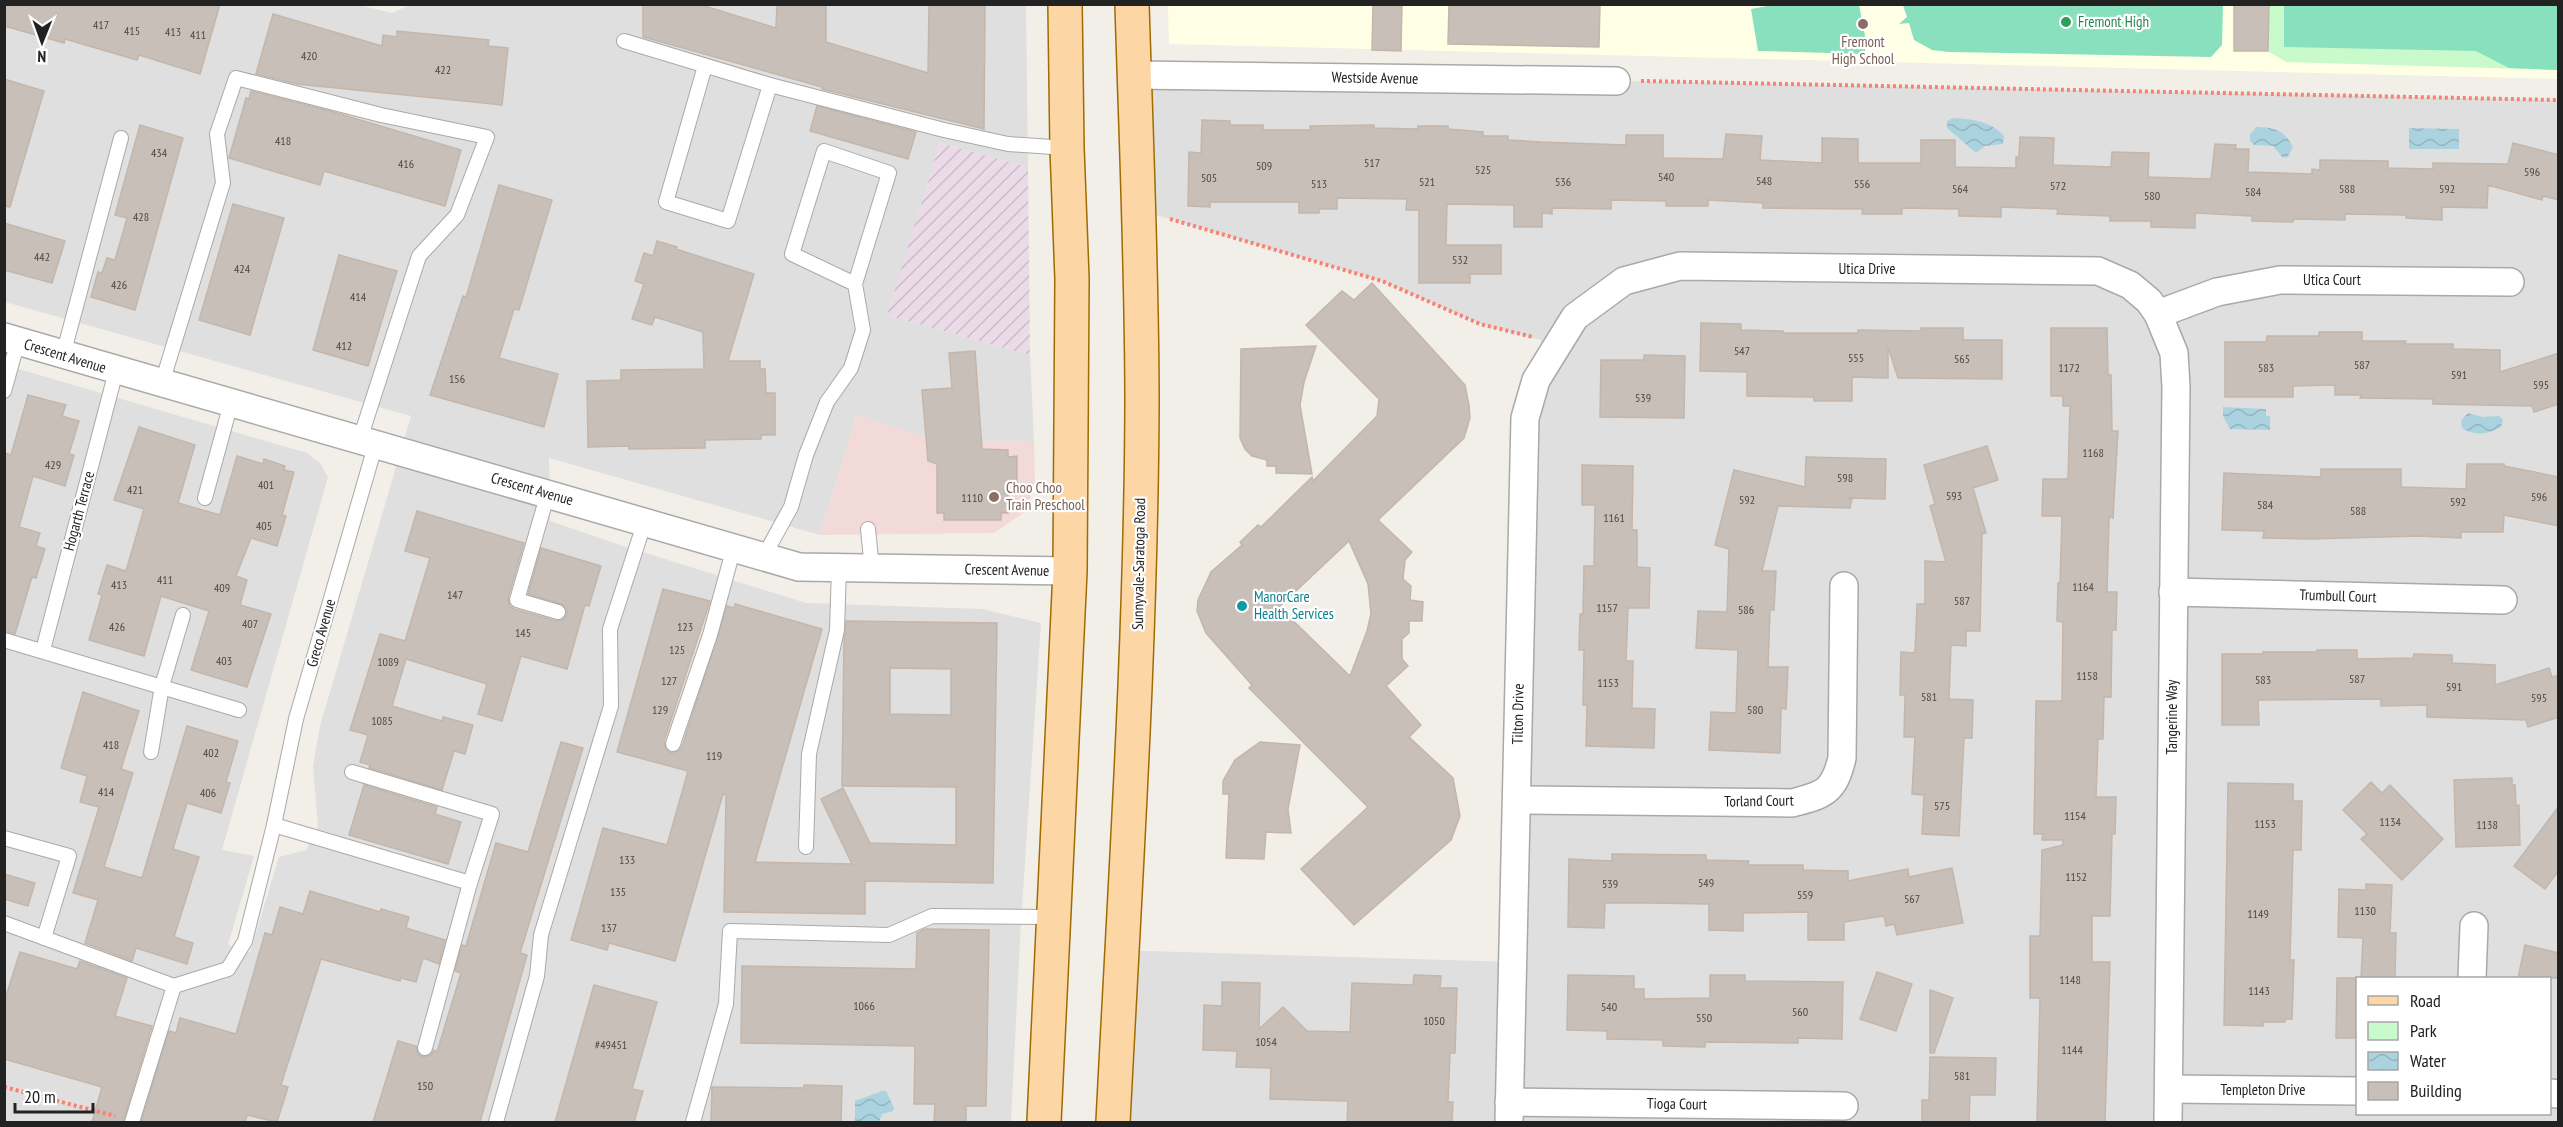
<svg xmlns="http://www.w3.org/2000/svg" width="2563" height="1127" font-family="'PT Sans Narrow',sans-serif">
<defs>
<pattern id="industrial-furrows" width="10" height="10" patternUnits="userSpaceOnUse" patternTransform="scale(1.5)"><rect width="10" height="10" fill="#ebdbe8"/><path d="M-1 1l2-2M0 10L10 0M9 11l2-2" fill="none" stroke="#c9bcc7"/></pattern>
<pattern id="water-waves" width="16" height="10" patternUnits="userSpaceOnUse" patternTransform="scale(1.5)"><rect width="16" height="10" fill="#aad3df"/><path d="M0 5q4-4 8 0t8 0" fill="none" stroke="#92b5bf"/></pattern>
</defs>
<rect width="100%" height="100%" fill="#f2efe9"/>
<g fill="#e0dfdf" fill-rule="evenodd">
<path d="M355 4 392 13 412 4 1026 5 1028 167 940 143 888 315 1030 355 1034 442 933 440 857 415 820 535 549 458 550 521 617 544 806 603 982 609 1041 623 1021 922 1011 1122H5V365L307 453 320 463 328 477 222 850 254 856 228 945 250 952 279 857 306 850 318 826 313 766 320 726 411 416 5 302 4 5Z"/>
<path d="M1129 71 2558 100V1122H1105L1114 950 1514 962 1536 380 1541 340 1480 324 1382 281 1132 208ZM2358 978H2550V1114H2358Z"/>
</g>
<path fill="#f2dad9" d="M857 415 933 440 1034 442 1035 484 1025 512 994 533 820 535Z"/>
<path fill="url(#industrial-furrows)" d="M940 143 1028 167 1030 355 887 315Z"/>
<path fill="#ffffe5" d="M1168 5H2558V79L1169 44Z"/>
<path fill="#c8facc" d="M2269 5H2558V70L2286 62 2268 51Z"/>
<g fill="#88e0be">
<path d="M1773 5H1859L1865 36V54L1758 51 1751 9Z"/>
<path d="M1903 5H2223L2222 45 2211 57 1949 52 1932 50 1914 40 1909 23 1899 24 1907 17Z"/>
<path d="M2284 5H2558V70L2509 68 2476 51 2284 47Z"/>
</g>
<g fill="url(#water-waves)">
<path d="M1953 118C1972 119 1991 121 2004 136L2003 144 1985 146 1976 153 1947 128V121Z"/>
<path d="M2257 127C2275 127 2285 131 2293 147L2287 158 2282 157 2273 146 2254 145 2250 141V134Z"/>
<path d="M2409 128 2459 129V149H2409Z"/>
<path d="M2223 407 2266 409V416H2270V430L2230 429 2223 416Z"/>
<path d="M2468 413 2483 417 2499 416 2503 420 2501 427C2487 435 2476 436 2462 428L2461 420Z"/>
<path d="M882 1091H886L894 1108 893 1111 882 1114 879 1122H855V1101Z"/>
</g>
<g fill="#c7bfb8" stroke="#c4b6ab" stroke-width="1.5" fill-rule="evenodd">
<path d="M4 4H220L200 74 139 55 137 60 65 39 64 43 4 26Z"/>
<path d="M643 4H698L776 28 777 4H826V42L928 73 929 4H985L984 129 822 89V87L643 37Z"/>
<path d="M1373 4H1402L1401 51 1372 50Z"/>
<path d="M1449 4H1600L1599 47 1448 44Z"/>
<path d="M2234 4H2269L2268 51H2234Z"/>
<path d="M273 14 382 46 383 35 397 37V31L489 40 488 46 508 48 502 105 297 84 256 74Z"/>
<path d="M4 79 44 91 10 207 4 206Z"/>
<path d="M251 91 330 111 461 150 445 206 324 171 320 185 229 158 246 98 249 99Z"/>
<path d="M817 106 916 132 908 159 810 131Z"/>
<path d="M1202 120 1230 121V125H1263V130H1310V126L1374 125V128L1418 129V126H1448V129L1483 132V136H1508V140L1541 142 1626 145V135H1663V158L1723 159 1726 134 1762 136 1760 160 1822 163V138L1858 139V163H1921V140H1955V167L2016 168V157H2019L2020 137 2054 138 2053 165 2111 167 2112 152 2149 153 2148 177 2211 179 2215 144 2236 145 2235 149H2249L2248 172 2312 174V169L2320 170V160L2388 161V168L2433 169V163L2508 164 2513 143 2559 155V200L2543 196 2542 200 2488 185 2487 208 2442 207V220L2406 218V215L2345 214V220L2294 219 2293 222 2252 221V216L2195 213V228L2151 227V221H2110V216L2057 214 2058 209 2001 207V217L1959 216V209L1902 208V214H1862L1863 209 1763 208V203L1708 200V206H1666V201L1611 200V209L1552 208V214L1542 213V227H1514V205L1447 204 1446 245H1501V274H1470V283H1419V210H1406L1407 199 1337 198V209H1319V213H1299V202H1210V207L1188 206 1189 152 1201 153Z"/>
<path d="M140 125 183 138 135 310 91 297 98 272 102 273 107 258 115 260 127 218 115 215Z"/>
<path d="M499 185 552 200 519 310 514 309 499 358 558 374 544 427 430 395 463 296 466 297Z"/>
<path d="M233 204 284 218 250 335 199 320Z"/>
<path d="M4 223 65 241 52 283 4 270Z"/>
<path d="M657 241 677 247 676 249 754 274 728 361H760V369H765L766 393H775V435H761V439L705 440V448L629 449V446L588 447 587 381 621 380V370L704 369 703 332 655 317 652 325 632 319 644 284 635 281 644 253 653 256Z"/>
<path d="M339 255 397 271 368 366 313 350Z"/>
<path d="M1372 283 1465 385 1469 405 1470 418 1464 438 1378 520 1412 552 1405 560 1403 579 1411 586 1410 600 1423 602 1422 621H1409V633L1402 639V659L1408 666 1386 686 1421 725 1409 737 1453 778 1460 816 1451 840 1354 925 1301 869 1368 807 1249 688 1252 685 1206 633 1197 611 1198 600 1211 572 1242 545 1240 542 1258 525 1261 527 1312 477 1313 481 1377 416 1379 399 1306 325 1342 291 1354 300ZM1349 541 1368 584 1371 614 1367 631 1350 676 1279 607Z"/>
<path d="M1701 323 1741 324V330L1783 331V333H1858V330L1921 331V328H1963V340H2002V379L1898 378 1888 347V378L1852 377V401H1814V397L1747 396V372L1700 371Z"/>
<path d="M2051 328H2107L2108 375H2111L2112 431H2118L2113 518 2109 517 2107 592H2117L2116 630H2112L2111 697H2104L2103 739H2098L2096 797H2116L2115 834H2112L2110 916H2092V962H2110L2105 1122H2037L2040 998H2030V936H2040L2042 850 2063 845V840H2042L2043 834H2034L2036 701H2062L2063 622 2057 621 2058 583H2060L2062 516H2042L2043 479H2068L2070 406H2063V396H2051Z"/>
<path d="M2319 332H2362V341H2406L2405 344H2453V349L2500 350V372L2559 353V404L2534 412 2532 406 2433 404V399L2360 398 2361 395H2335V385L2293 386V397H2225V342H2266L2267 336H2319Z"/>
<path d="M1316 346 1304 382 1300 405 1312 474 1276 473V466H1267V460L1252 456 1245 449 1240 438 1241 349Z"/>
<path d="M975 351 982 449 1008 450V457L1017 456V484H1008V513H1001V520H944V513H937V464L928 461 922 390 952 388 949 353Z"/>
<path d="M1644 355 1685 356 1684 418 1600 417 1601 360H1644Z"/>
<path d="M28 395 66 405 62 416 79 421 69 454 74 455 65 486 33 476 19 527 40 533 36 546 45 549 36 578 32 577 15 634 4 631V453L11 455Z"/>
<path d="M139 427 195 445 178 503 220 515 237 456 263 464 264 459 285 466 284 470 294 472 282 515 286 516 277 546 251 538 236 576 247 580 240 605 271 614 247 687 191 670 209 611 161 596 144 656 89 640 102 595 98 594 107 565 126 571 144 509 114 500Z"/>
<path d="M1987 446 1998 480 1973 488 1986 533 1982 534 1980 631H1966V646L1951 645 1949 699 1973 700 1972 738H1964L1959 836 1922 834 1924 795 1912 794 1915 737H1904L1905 695H1900L1901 652 1915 653 1917 604H1925V561L1946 562 1930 506 1935 504 1924 465Z"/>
<path d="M1806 457 1886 459 1885 499 1848 498 1852 499 1850 508 1778 506 1762 571H1776L1774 610H1770L1768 667H1788L1786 709 1781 708 1780 753 1709 750 1711 712 1736 713 1738 650 1696 648 1698 611 1727 612 1729 549 1715 545 1734 470 1805 487Z"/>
<path d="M2467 464H2504V466L2559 477V526L2504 515 2503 532H2461V538L2419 536 2311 539 2263 538 2264 531 2222 530 2224 473 2321 477V469H2401V487L2466 489Z"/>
<path d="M1582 465 1633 466 1632 530H1637V567L1650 568 1649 608H1628L1626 661H1633L1632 708 1655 709 1654 748 1586 746 1587 705H1583L1584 650H1579L1580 614H1583L1584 566H1594L1595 505H1582Z"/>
<path d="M417 511 524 543 508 598 510 606 514 609 556 621 564 619 566 615 567 609 561 604 528 594 541 548 601 566 589 606 585 605 567 669 521 656 502 721 478 714 487 684 406 659 392 706 442 721 443 717 473 725 465 754 454 751 442 790 369 768 370 765 360 762 368 735 350 730 380 634 405 641 430 558 405 551Z"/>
<path d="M663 589 710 601 664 741 666 749 671 753 678 751 682 747 727 606 734 608 735 604 822 629 755 862 852 864 821 799 843 788 870 843 956 845V787L842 786 844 641 846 621 997 623 993 883 865 881V914L724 912 726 795 723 794 675 961 609 943 607 950 571 940 603 828 667 845 688 771 617 752ZM890 668 951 669V715L890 714Z"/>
<path d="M2317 650H2357V659L2413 658 2414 654 2452 655V663L2495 665V685L2549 668 2552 677 2559 675V717L2528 727 2526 720 2427 717V705L2381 706V699L2258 700 2259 725H2222V654H2263V652H2317Z"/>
<path d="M83 692 139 711 121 769 133 773 104 867 142 878 187 726 238 741 226 782 230 783 221 813 187 803 173 849 199 857 174 937 193 943 187 964 136 948 132 961 85 943 98 900 73 893 99 807 80 802 87 776 61 768Z"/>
<path d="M561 742 583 748 520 953 527 955 480 1122H373L398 1041 416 1046 418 1054 423 1057 431 1055 434 1050 437 1052 461 973 455 971 462 945 466 946 496 843 528 852Z"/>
<path d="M1260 742 1300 745 1288 809 1291 833 1266 832 1264 859 1226 858 1229 794H1223V781L1235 760Z"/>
<path d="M2512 778V785H2515L2516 806 2519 805 2520 845 2456 847 2454 780Z"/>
<path d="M2371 782 2382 793 2390 785 2443 839 2402 880 2361 839 2367 834 2343 810Z"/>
<path d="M2228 783 2293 784V801H2302L2301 850H2293L2290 960H2294L2292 1019H2285V1022H2263V1026L2224 1025Z"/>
<path d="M364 785 437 807 435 814 461 822 448 864 349 835Z"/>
<path d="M2559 806V870L2545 889 2514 866Z"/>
<path d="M1612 854 1706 855V860L1749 861 1748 865H1803V870L1848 871V881L1908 869 1909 877 1952 868 1963 923 1897 935 1894 924 1886 926 1884 916 1844 922V940H1808V912L1743 913V931L1709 930V904L1651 903H1605L1604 928 1568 927 1569 859 1612 861Z"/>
<path d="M4 874 35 883 28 906 4 899Z"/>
<path d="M2366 884 2392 885 2390 933H2396L2395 978H2361L2363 938 2338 937 2339 889 2366 890Z"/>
<path d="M310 891 380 912 381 909 409 917 406 928 445 940 439 964 423 958 416 982 401 978 400 981 321 959 281 1085 288 1087 277 1122 247 1115 245 1122H141L169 1031 176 1033 180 1018 236 1034 265 933 272 935 280 907 303 914Z"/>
<path d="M925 929 989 930 986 1106H966V1122H934L935 1104H914L915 1046 741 1043 742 966 916 969 917 933Z"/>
<path d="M2525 945 2559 953V978H2518Z"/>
<path d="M20 952 77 969 80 961 127 978 115 1016 152 1026 123 1122H92L102 1087 4 1059V1002Z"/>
<path d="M1877 972 1912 984 1896 1031 1860 1019Z"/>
<path d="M1414 975 1441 976 1440 988H1457L1455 1053H1450L1448 1102H1453L1452 1122H1347L1348 1101 1270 1099 1271 1068 1236 1067 1237 1051 1203 1050 1204 1005 1222 1006V982L1260 983 1259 1029 1283 1007 1307 1031 1350 1032 1352 983 1413 985Z"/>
<path d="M1568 975 1634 976V989H1644V999L1710 998V975H1745V981L1843 982 1842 1039 1798 1038V1043L1705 1042V1047L1663 1046V1040L1607 1039V1031L1567 1030Z"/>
<path d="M2337 978H2358V1038H2336Z"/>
<path d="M594 985 657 1002 632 1089 643 1091 634 1122H555Z"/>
<path d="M1930 990 1953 998 1934 1053H1930Z"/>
<path d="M1930 1057 1996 1058 1995 1095H1970L1969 1122H1922V1100H1929Z"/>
<path d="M804 1085 842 1086 841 1122H711L712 1087 804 1088Z"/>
</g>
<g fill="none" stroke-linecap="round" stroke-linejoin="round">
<defs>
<g id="service">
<path d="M624 41 770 85 944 130 1008 144 1067 148"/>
<path d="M705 66 666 202 728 221 770 85"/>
<path d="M63 355 121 138"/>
<path d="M162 383 223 183 217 134 236 78 381 115 487 137 457 215 419 256 360 439"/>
<path d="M4 391 18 341"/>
<path d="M548 493 517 600 558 612"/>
<path d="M205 498 231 403"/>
<path d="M868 529 872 569"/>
<path d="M764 556 791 507 806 455 827 402 851 368 863 330 855 284 889 173 824 151 792 254 855 284"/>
<path d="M4 640 239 710"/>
<path d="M43 650 116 371"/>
<path d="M673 744 710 635 734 547"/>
<path d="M151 752 162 686 183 615"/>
<path d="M352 772 492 814 470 883"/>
<path d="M274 825 470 883 425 1048"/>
<path d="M4 838 69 856 44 938"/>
<path d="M806 847 809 754 837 630 839 568"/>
<path d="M4 923 174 986 132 1122"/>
<path d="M174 986 228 969 245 941 274 825 296 719 376 443"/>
<path d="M496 1122 537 976 541 935 611 706 610 629 645 521"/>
<path d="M693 1122 726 1004 730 931 889 935 932 916 1053 917"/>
</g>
<g id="minor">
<path d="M1134 75 1616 81"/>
<path d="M2158 314 2217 292 2280 280 2510 282"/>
<path d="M4 337 799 567 1070 571"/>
<path d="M2173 592 2503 600"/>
<path d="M1517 800 1792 803C1824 795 1834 792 1842 758L1844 586"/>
<path d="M2472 978 2474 926"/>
<path d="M2169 1089 2358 1091"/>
<path d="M2550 1093 2558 1094"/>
<path d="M1509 1102 1844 1106"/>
<path d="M1509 1122 1525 418 1536 380 1575 317 1624 281 1680 266 2098 271 2130 285 2149 301 2158 314 2174 353 2176 387 2168 1122"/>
</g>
<g id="primary">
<path d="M1044 1122 1070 571 1072 279 1067 148 1065 4"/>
<path d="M1113 1122C1125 883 1141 643 1142 404 1142 271 1136 137 1132 4"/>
</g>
</defs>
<use href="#service" stroke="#a9a9a9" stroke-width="16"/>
<use href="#minor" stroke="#a9a9a9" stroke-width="30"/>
<use href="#primary" stroke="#a06b00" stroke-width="36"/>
<g stroke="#fa8072" stroke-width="4" stroke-dasharray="3 3" stroke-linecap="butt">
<path d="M1641 81 2558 100"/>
<path d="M1170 219 1382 281 1480 324 1533 337"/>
<path d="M4 1087 115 1116"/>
</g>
<use href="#service" stroke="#fff" stroke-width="14"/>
<use href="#minor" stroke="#fff" stroke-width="27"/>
<use href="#primary" stroke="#fcd6a4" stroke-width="33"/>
</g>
<circle fill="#2e9e5b" stroke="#fff" stroke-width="2" cx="2066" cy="22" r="6"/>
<g fill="#8d6e63" stroke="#fff" stroke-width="2">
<circle cx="1863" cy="24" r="6"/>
<circle cx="994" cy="497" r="6"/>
</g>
<circle fill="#0f9aa8" stroke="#fff" stroke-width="2" cx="1242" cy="606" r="6"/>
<g text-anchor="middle" stroke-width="4.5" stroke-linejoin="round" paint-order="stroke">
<g font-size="12" fill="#4b4948">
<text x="101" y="29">417</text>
<text x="132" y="35">415</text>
<text x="173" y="36">413</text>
<text x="198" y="39">411</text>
<text x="309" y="60">420</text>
<text x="443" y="74">422</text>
<text x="283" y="145">418</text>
<text x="159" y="157">434</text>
<text x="1372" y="167">517</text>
<text x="406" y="168">416</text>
<text x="1264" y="170">509</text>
<text x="1483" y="174">525</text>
<text x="2532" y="176">596</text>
<text x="1666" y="181">540</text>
<text x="1209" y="182">505</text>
<text x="1764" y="185">548</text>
<text x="1427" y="186">521</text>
<text x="1563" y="186">536</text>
<text x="1319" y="188">513</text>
<text x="1862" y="188">556</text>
<text x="2058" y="190">572</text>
<text x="1960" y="193">564</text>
<text x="2347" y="193">588</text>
<text x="2447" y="193">592</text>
<text x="2253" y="196">584</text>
<text x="2152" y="200">580</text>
<text x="141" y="221">428</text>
<text x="42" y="261">442</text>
<text x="1460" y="264">532</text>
<text x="242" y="273">424</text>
<text x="119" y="289">426</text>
<text x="358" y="301">414</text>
<text x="344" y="350">412</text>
<text x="1742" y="355">547</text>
<text x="1856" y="362">555</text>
<text x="1962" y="363">565</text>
<text x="2362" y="369">587</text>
<text x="2069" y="372">1172</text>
<text x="2266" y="372">583</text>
<text x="2459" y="379">591</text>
<text x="457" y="383">156</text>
<text x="2541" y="389">595</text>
<text x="1643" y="402">539</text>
<text x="2093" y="457">1168</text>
<text x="53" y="469">429</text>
<text x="1845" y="482">598</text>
<text x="266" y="489">401</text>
<text x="135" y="494">421</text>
<text x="1954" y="500">593</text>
<text x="2539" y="501">596</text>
<text x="972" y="502">1110</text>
<text x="1747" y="504">592</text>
<text x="2458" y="506">592</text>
<text x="2265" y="509">584</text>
<text x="2358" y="515">588</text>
<text x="1614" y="522">1161</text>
<text x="264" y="530">405</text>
<text x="165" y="584">411</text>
<text x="119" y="589">413</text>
<text x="2083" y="591">1164</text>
<text x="222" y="592">409</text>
<text x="455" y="599">147</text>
<text x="1962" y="605">587</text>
<text x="1607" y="612">1157</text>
<text x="1746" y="614">586</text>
<text x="250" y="628">407</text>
<text x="117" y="631">426</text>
<text x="685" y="631">123</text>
<text x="523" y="637">145</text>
<text x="677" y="654">125</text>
<text x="224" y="665">403</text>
<text x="388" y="666">1089</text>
<text x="2087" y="680">1158</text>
<text x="2357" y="683">587</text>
<text x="2263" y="684">583</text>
<text x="669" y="685">127</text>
<text x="1608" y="687">1153</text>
<text x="2454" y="691">591</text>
<text x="1929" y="701">581</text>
<text x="2539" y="702">595</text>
<text x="660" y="714">129</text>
<text x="1755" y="714">580</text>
<text x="382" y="725">1085</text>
<text x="111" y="749">418</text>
<text x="211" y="757">402</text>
<text x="714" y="760">119</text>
<text x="106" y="796">414</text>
<text x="208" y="797">406</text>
<text x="1942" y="810">575</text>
<text x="2075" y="820">1154</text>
<text x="2390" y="826">1134</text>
<text x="2265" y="828">1153</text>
<text x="2487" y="829">1138</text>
<text x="627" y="864">133</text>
<text x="2076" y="881">1152</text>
<text x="1706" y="887">549</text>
<text x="1610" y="888">539</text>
<text x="618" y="896">135</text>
<text x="1805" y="899">559</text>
<text x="1912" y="903">567</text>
<text x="2365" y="915">1130</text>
<text x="2258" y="918">1149</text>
<text x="609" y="932">137</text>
<text x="2070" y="984">1148</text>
<text x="2259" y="995">1143</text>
<text x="864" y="1010">1066</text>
<text x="1609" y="1011">540</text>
<text x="1800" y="1016">560</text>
<text x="1704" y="1022">550</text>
<text x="1434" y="1025">1050</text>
<text x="1266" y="1046">1054</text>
<text x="611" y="1049">#49451</text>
<text x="2072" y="1054">1144</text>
<text x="1962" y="1080">581</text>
<text x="425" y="1090">150</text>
</g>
<g font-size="15" fill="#27864d" stroke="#fff" text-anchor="start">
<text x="2078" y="27">Fremont High</text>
</g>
<g font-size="15" fill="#785e54" stroke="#fff">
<text x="1863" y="47">Fremont<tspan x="1863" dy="17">High School</tspan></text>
<text x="1006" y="493" text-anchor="start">Choo Choo<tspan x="1006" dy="17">Train Preschool</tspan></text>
</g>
<g font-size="15" fill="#222" stroke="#fff">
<text transform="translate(1375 78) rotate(1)" y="5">Westside Avenue</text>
<text x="1867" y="274">Utica Drive</text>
<text x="2332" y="285">Utica Court</text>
<text transform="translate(65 356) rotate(17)" y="5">Crescent Avenue</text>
<text transform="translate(532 489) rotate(16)" y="5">Crescent Avenue</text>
<text transform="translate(79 511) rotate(-75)" y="5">Hogarth Terrace</text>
<text transform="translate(1139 564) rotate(-89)" y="5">Sunnyvale-Saratoga Road</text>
<text transform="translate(1007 570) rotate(1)" y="5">Crescent Avenue</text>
<text transform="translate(2338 596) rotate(2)" y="5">Trumbull Court</text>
<text transform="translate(321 633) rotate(-74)" y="5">Greco Avenue</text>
<text transform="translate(1518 714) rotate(-89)" y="5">Tilton Drive</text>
<text transform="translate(2172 717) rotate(-90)" y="5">Tangerine Way</text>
<text transform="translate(1759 801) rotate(-1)" y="5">Torland Court</text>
<text x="2263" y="1095">Templeton Drive</text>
<text transform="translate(1677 1104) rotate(1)" y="5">Tioga Court</text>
</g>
<g font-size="15" fill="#0d838f" stroke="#fff" text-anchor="start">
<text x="1254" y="602">ManorCare<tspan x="1254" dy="17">Health Services</tspan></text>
</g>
</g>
<rect width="2563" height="1127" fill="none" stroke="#222222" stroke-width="12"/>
<rect x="2356" y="977" width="195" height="138" fill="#ffffff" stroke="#a7a7a7" stroke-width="1.5"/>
<rect x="2368" y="996" width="30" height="9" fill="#fcd6a4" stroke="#a7a7a7" stroke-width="1.5"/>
<text x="2410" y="1007" font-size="18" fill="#222222">Road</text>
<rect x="2368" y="1022" width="30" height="18" fill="#c8facc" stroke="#a7a7a7" stroke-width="1.5"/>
<text x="2410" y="1037" font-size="18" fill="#222222">Park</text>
<rect x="2368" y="1052" width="30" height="18" fill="url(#water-waves)" stroke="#a7a7a7" stroke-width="1.5"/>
<text x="2410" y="1067" font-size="18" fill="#222222">Water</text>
<rect x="2368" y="1082" width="30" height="18" fill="#c7bfb8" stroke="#a7a7a7" stroke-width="1.5"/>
<text x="2410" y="1097" font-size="18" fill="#222222">Building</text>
<g transform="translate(42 42) rotate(181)" stroke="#ffffff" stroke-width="4.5" paint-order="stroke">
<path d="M0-4.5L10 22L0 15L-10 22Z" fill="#222222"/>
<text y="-9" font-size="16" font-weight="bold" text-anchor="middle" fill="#222222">N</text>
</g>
<path d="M15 1103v9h78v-9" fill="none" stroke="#222222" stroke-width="3"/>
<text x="24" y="1103" font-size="18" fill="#222222" stroke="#ffffff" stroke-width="4.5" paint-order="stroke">20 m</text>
</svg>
